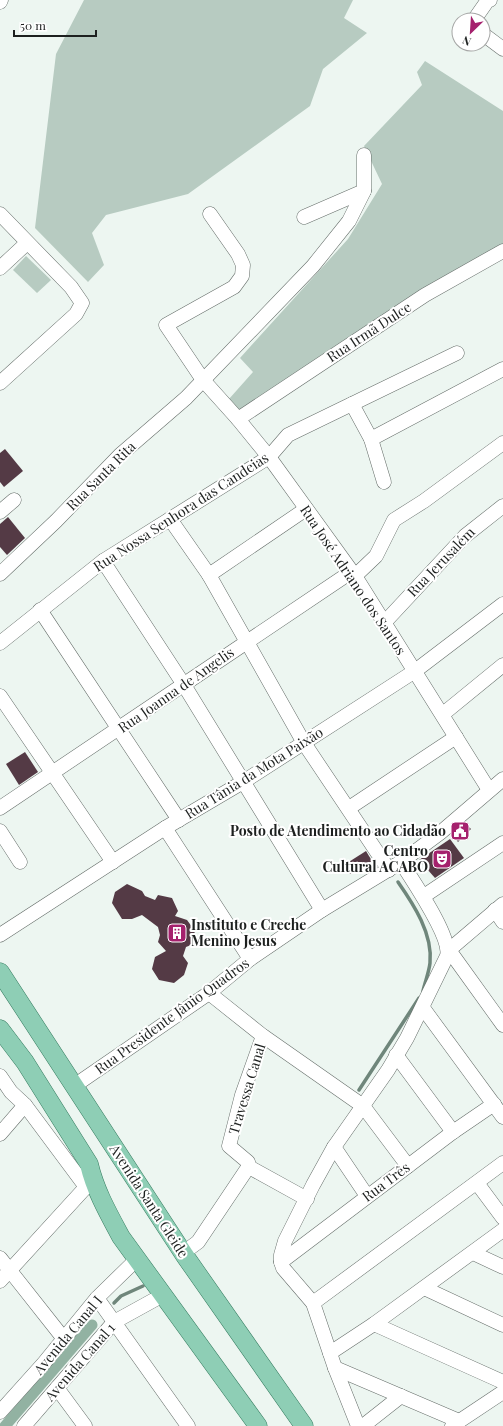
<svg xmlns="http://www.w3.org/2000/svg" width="503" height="1426" font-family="'Playfair Display',serif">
<rect width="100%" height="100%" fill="#edf6f1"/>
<g fill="#b7cbc1">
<path d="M84 0H353L344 18 367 33 323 69 310 106 188 194 106 215 92 233 104 265 88 282 35 228 56 54Z"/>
<path d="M425 61 503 111V250L357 333 239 410 229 399 253 372 240 358 348 239 382 184 364 146 422 85 417 72Z"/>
<path d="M26 256 51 280 37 293 13 270Z"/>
</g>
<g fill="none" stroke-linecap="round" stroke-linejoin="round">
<g stroke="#6f867b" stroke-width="3.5">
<path d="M398 882C414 905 433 934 430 963 429 972 425 982 423 991"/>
<path d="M359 1090 419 998"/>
<path d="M114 1303 121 1296 143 1286"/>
</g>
<path stroke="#92b2a2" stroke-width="11" d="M5 1426 92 1325"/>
</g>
<g fill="#543a45">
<path d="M5 449 23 471 4 487 0 482V453Z"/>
<path d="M8 517 25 538 7 555 0 547V524Z"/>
<path d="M25 752 38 772 19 785 6 764Z"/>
<path d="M465 823 471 829 458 842 452 834Z"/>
<path d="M450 839 464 858 435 878 419 860Z"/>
<path d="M366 851 372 861 350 874 344 865Z"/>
<path d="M127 884 142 891 145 896 155 900 158 895 172 898 178 911 175 916 187 920 195 931 191 945 186 947 183 956 188 963 184 975 174 983 159 980 152 969 155 957 166 951 158 942 160 935 158 927 142 915 132 919H122L112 903 115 892Z"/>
</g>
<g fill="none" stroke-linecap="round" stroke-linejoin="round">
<defs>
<g id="minor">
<path d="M0 2 1 0"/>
<path d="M474 20 488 0H490"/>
<path d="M483 34 503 49"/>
<path d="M0 214 71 287 82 303 76 314 0 383"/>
<path d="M210 214 238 254 243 265 242 276 234 287 166 325 203 380 238 419 269 457 355 576 489 790"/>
<path d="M304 217 364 191"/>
<path d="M0 268 27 243"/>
<path d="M352 404 371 439 384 482"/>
<path d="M238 419 425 295 503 251"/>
<path d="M371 439 503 369"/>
<path d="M0 512 14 500"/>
<path d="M170 519 209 575 304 743 389 870"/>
<path d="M103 561 184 685 322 910"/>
<path d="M0 574 56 521 120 455 186 398 313 266 349 221 364 191V155"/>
<path d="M209 575 306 509"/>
<path d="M355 576 376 556 394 520 424 501 503 443"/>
<path d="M40 610 179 820"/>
<path d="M384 623 465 536 503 506"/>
<path d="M0 643 103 561 269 457 288 435 457 353"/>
<path d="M0 696 113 862"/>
<path d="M443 714 503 665"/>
<path d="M0 808 351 572"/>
<path d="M349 808 456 737"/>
<path d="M165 828 250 959"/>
<path d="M0 831 20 862"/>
<path d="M424 896 503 843"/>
<path d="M503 904 449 950 503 1025"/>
<path d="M495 910 503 922"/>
<path d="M0 935 165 828 243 782 415 671 503 604"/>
<path d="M209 993 263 1036 363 1106 408 1166"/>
<path d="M423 1008 503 1117"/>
<path d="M396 1055 453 1132"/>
<path d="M0 1076 11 1092 25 1105 86 1187 93 1181"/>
<path d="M74 1086 209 993 250 959 322 910 401 862 440 833 503 779"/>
<path d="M0 1134 25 1105"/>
<path d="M334 1147 367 1196"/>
<path d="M249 1167 307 1199"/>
<path d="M477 1183 503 1218"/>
<path d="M183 1253 198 1242 249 1166 248 1162 229 1146 242 1095 263 1036"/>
<path d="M473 1253 503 1267"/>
<path d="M0 1258 64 1339"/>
<path d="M281 1262 453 1132 494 1104"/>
<path d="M0 1281 86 1187"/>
<path d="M424 1288 503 1325"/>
<path d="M97 1298 188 1426"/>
<path d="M313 1303 503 1163"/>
<path d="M374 1324 503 1382"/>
<path d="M330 1353 374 1324 503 1230"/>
<path d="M335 1368 459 1421"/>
<path d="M57 1388 85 1426"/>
<path d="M0 1412 44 1363 97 1298 137 1259"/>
<path d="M24 1426 114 1322 163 1295"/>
<path d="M358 1426 335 1368 313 1303 283 1268 281 1262V1255L285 1241 313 1185 334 1147 388 1070 407 1038 447 956C452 937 412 880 401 862"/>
<path d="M363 1426 401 1396"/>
<path d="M452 1426 503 1392"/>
</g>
<g id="major">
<path d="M0 972 185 1256 304 1426"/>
<path d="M0 1029 25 1062 89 1164C95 1190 108 1213 121 1237L258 1426"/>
</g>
</defs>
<use href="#minor" stroke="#656d69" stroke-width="15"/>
<use href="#major" stroke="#367c60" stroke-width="19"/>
<use href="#minor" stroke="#fff" stroke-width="14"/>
<use href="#major" stroke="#8eceb5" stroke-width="18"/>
</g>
<defs>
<symbol id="civic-square" viewBox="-11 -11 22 22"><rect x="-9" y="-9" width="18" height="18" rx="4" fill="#a5216d" stroke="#fff"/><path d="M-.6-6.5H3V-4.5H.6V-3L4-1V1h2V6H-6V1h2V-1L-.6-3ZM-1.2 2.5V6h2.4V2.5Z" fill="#fff"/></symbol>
<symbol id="theatre-square" viewBox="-11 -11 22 22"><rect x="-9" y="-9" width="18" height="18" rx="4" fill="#a5216d" stroke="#fff"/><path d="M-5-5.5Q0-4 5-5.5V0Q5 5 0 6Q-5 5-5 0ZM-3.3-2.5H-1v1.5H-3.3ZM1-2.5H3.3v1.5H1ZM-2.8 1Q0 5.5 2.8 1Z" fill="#fff"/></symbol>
<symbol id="building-square" viewBox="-11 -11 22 22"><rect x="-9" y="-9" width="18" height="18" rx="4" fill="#a5216d" stroke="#fff"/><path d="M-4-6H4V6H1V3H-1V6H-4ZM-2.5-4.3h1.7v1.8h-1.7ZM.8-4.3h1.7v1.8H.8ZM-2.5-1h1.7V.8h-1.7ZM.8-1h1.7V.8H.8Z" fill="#fff"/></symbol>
</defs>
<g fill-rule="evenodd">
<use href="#civic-square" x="449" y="820" width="22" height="22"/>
<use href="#theatre-square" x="431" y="848" width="22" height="22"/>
<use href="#building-square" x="166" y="922" width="22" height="22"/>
</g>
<g text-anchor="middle" stroke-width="4" stroke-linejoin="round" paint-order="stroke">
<g font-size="14" fill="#1d201f" stroke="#fff">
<text transform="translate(369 332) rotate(-33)" y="5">Rua Irmã Dulce</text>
<text transform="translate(101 476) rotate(-45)" y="5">Rua Santa Rita</text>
<text transform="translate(181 512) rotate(-33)" y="5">Rua Nossa Senhora das Candeias</text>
<text transform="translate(441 562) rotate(-46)" y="5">Rua Jerusalém</text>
<text transform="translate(353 580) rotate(56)" y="5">Rua José Adriano dos Santos</text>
<text transform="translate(176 690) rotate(-35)" y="5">Rua Joanna de Angelis</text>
<text transform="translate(254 773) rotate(-32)" y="5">Rua Tânia da Mota Paixão</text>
<text transform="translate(172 1016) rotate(-36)" y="5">Rua Presidente Jânio Quadros</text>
<text transform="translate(247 1089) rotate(-73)" y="5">Travessa Canal</text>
<text transform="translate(386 1182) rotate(-37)" y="5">Rua Três</text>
<text transform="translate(149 1201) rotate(57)" y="5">Avenida Santa Gleide</text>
<text transform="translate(68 1335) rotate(-50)" y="5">Avenida Canal I</text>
<text transform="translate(80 1362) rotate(-49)" y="5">Avenida Canal 1</text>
</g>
<g font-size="14" font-weight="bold" fill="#1d201f" stroke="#fff" text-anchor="end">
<text x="446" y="836">Posto de Atendimento ao Cidadão</text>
<text x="428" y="856">Centro<tspan x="428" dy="16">Cultural ACABO</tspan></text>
<text x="191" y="930" text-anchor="start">Instituto e Creche<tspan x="191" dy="16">Menino Jesus</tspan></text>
</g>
</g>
<g transform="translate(471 32) rotate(205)"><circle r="19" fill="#ffffff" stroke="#a5a6a5"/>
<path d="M0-3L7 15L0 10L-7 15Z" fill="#a5216d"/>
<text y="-6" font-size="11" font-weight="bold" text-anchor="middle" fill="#1d201f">N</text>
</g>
<path d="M14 30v6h82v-6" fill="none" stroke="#1d201f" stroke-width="2"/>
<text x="20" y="30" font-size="12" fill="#1d201f" stroke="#ffffff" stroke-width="3" paint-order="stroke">50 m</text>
</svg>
